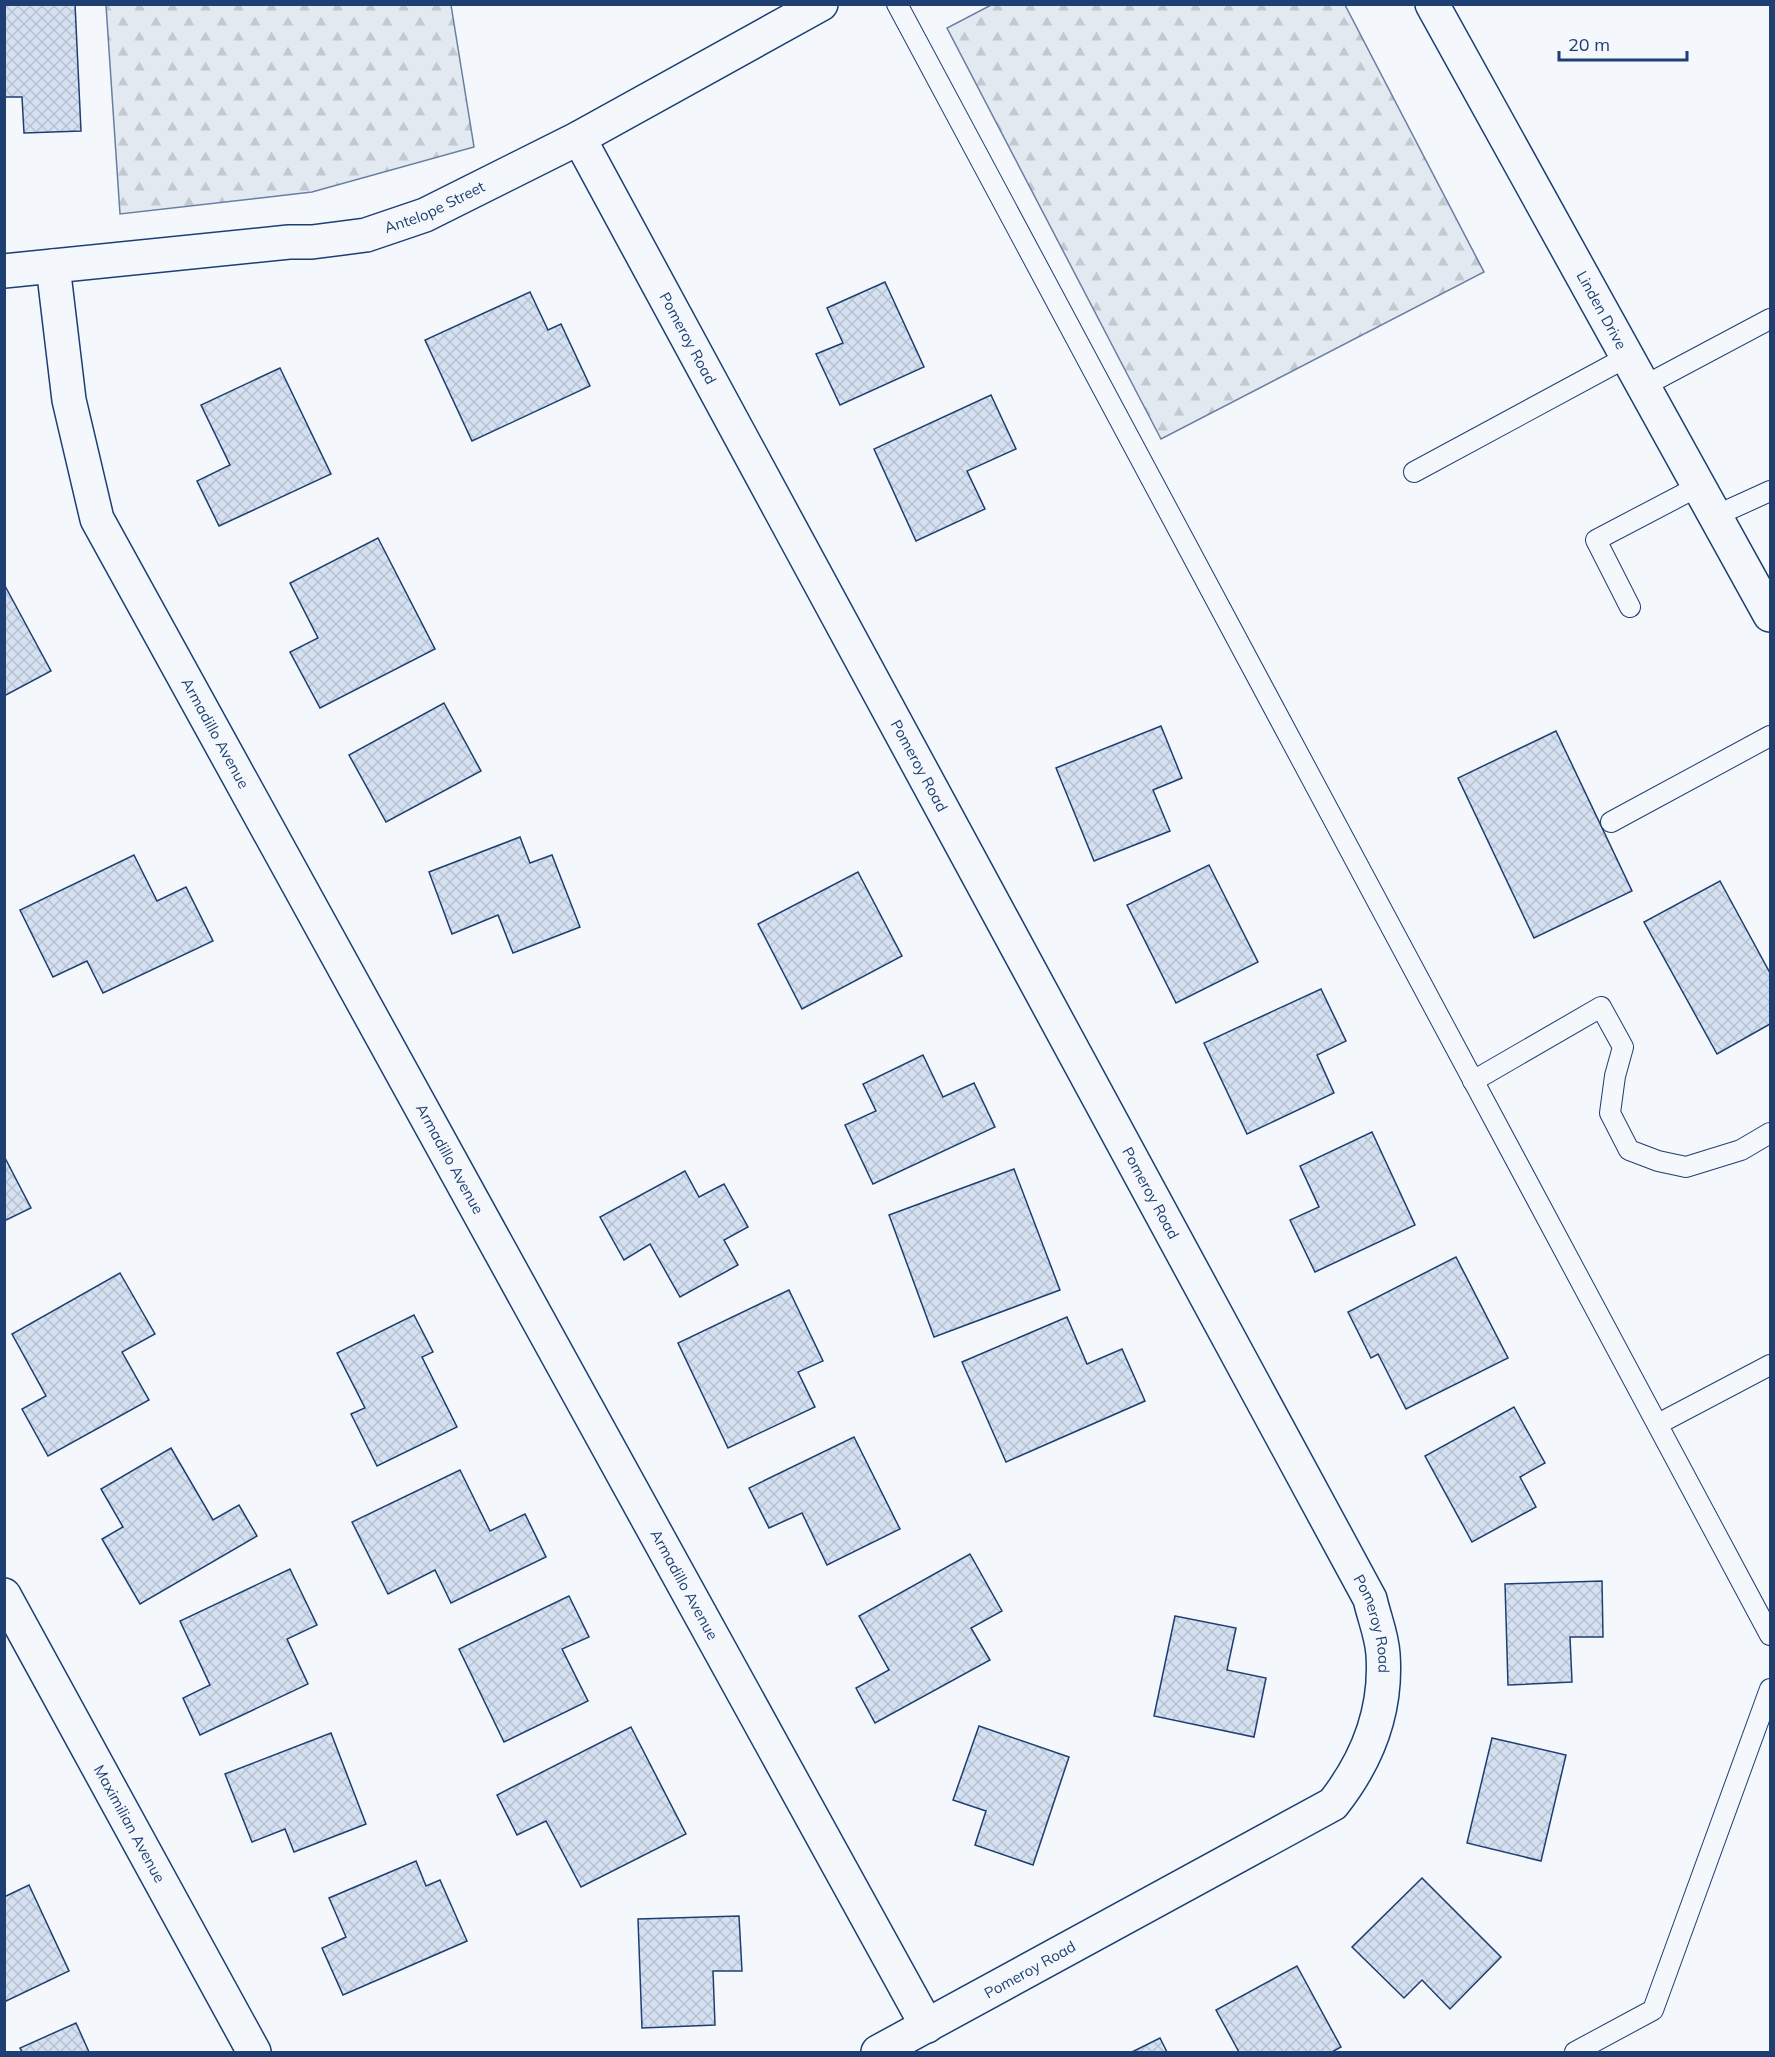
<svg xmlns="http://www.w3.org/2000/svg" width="1775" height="2057" font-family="Mulish,sans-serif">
<defs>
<pattern id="forest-firs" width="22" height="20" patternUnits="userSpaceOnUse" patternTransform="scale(1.5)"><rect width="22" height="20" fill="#e3e9f0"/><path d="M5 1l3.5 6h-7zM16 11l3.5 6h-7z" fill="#c2c9d1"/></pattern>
<pattern id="building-cross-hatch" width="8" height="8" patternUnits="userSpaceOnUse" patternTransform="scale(1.5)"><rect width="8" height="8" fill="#d5e0f0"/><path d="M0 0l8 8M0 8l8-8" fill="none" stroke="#b6c1d1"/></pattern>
</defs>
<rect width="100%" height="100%" fill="#f4f7fb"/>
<g fill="url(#forest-firs)" stroke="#687fa3" stroke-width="1.5">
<path d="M993 4 1345 5 1484 272 1161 439 947 28Z"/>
<path d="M106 5H451L474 147 312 192 120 214Z"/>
</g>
<g fill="url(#building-cross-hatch)" stroke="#1d3f73" stroke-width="1.5">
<path d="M4 4H75L81 131 24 133 22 97H4Z"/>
<path d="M885 282 924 367 840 405 816 354 843 343 827 308Z"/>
<path d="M530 292 548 330 561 324 590 386 472 441 425 340Z"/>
<path d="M280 368 331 474 219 526 197 481 230 465 201 405Z"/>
<path d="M991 395 1016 449 967 471 985 509 916 541 874 449Z"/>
<path d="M378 538 435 649 320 708 290 652 318 638 290 583Z"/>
<path d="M4 584 51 671 4 696Z"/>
<path d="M444 703 481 771 386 822 349 755Z"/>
<path d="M1161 726 1182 778 1153 790 1170 831 1094 861 1056 768Z"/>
<path d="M1556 731 1632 891 1534 938 1458 778Z"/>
<path d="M520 837 530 863 552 855 580 927 513 953 498 915 452 934 429 872Z"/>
<path d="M134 855 157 901 186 887 213 941 103 993 87 961 53 977 20 910Z"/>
<path d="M1209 865 1258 962 1176 1003 1127 905Z"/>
<path d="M858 872 902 956 802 1009 758 924Z"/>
<path d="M1720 881 1770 973V1024L1717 1054 1644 922Z"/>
<path d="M1321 989 1346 1041 1317 1055 1334 1093 1247 1134 1204 1043Z"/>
<path d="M923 1055 943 1097 974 1083 995 1127 873 1184 845 1125 876 1111 863 1084Z"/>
<path d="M1372 1132 1415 1225 1315 1272 1290 1220 1319 1207 1300 1166Z"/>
<path d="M4 1156 31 1208 4 1221Z"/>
<path d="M1014 1169 1060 1290 934 1337 889 1215Z"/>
<path d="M685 1171 699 1197 724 1184 748 1227 724 1240 738 1265 680 1297 650 1244 624 1260 600 1217Z"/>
<path d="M1456 1257 1508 1358 1406 1409 1378 1354 1371 1358 1348 1312Z"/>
<path d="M120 1273 155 1334 122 1352 149 1400 48 1456 22 1409 46 1396 12 1334Z"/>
<path d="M789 1290 823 1361 798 1372 815 1407 728 1448 678 1343Z"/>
<path d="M414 1315 433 1352 422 1357 457 1427 377 1466 351 1414 365 1408 337 1353Z"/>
<path d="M1067 1317 1087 1364 1122 1349 1145 1401 1006 1462 962 1362Z"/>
<path d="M1514 1407 1545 1463 1520 1477 1536 1507 1472 1542 1425 1456Z"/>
<path d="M854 1437 900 1529 827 1565 802 1513 769 1528 749 1488Z"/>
<path d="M171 1448 213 1520 239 1505 257 1536 140 1604 102 1539 123 1527 101 1489Z"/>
<path d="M460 1470 490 1531 525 1514 546 1557 451 1603 435 1570 388 1594 352 1522Z"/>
<path d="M970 1554 1002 1611 971 1628 990 1660 875 1723 856 1688 889 1670 859 1616Z"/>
<path d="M290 1569 317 1625 287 1639 308 1684 200 1735 183 1698 210 1685 180 1621Z"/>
<path d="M1602 1581 1603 1637H1570L1572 1682 1508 1685 1505 1584Z"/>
<path d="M569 1596 589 1637 562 1649 588 1701 504 1742 459 1649Z"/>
<path d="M1175 1616 1236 1628 1227 1670 1266 1678 1254 1737 1154 1716Z"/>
<path d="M979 1726 1069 1757 1033 1865 975 1845 986 1811 953 1800Z"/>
<path d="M631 1727 686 1834 581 1887 546 1821 517 1835 497 1795Z"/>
<path d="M331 1733 366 1824 294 1852 285 1829 252 1842 225 1774Z"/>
<path d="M1492 1738 1566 1755 1541 1861 1467 1843Z"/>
<path d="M416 1861 426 1886 440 1880 467 1941 343 1995 322 1948 346 1937 329 1898Z"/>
<path d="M1422 1878 1501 1957 1450 2009 1422 1980 1404 1998 1352 1947Z"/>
<path d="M29 1885 69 1971 4 2002V1897Z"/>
<path d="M739 1916 742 1971H713L715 2025 642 2028 638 1919Z"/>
<path d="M1297 1966 1341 2047 1332 2052H1239L1216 2010Z"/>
<path d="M76 2023 89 2052H22L20 2048Z"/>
<path d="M1160 2038 1167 2052H1132Z"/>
</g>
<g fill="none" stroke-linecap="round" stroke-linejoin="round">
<defs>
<g id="service">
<path d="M897 4 1770 1635"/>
<path d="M1644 386 1770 319"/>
<path d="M1414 472 1627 357"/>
<path d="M1715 516 1770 491"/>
<path d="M1630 607 1596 540 1699 486"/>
<path d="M1611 822 1770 736"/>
<path d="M1473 1081 1601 1007 1623 1047 1615 1076 1610 1113 1629 1150 1658 1161 1686 1167 1741 1150 1770 1133"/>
<path d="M1658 1424 1770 1365"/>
<path d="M1575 2052 1653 2010 1770 1689"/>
</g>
<g id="minor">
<path id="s1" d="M579 138 1370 1599C1374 1617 1382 1636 1383 1654 1387 1710 1367 1761 1333 1804L878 2052"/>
<path id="s2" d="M53 266 69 400 97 519 927 2026"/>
<path id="s3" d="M4 271 289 242H312L366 235 425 215 579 138 821 4"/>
<path id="s4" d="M4 1595 254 2052"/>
</g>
<g id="tertiary">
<path id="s5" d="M1432 4 1770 615"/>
</g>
</defs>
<use href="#service" stroke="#1d3f73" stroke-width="22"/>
<use href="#minor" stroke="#1d3f73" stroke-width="36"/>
<use href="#tertiary" stroke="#1d3f73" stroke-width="36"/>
<use href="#service" stroke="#f4f7fb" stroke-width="20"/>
<use href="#minor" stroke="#f4f7fb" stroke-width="33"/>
<use href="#tertiary" stroke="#f4f7fb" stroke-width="33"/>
</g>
<g text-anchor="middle" stroke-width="4.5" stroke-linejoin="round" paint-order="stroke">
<g font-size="15" fill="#1d3f73" stroke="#f4f7fb">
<text dy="5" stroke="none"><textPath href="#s3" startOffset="438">Antelope Street</textPath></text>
<text dy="5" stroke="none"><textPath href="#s5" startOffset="350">Linden Drive</textPath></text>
<text dy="5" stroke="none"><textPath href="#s1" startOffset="228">Pomeroy Road</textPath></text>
<text dy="5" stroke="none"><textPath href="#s2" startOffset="502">Armadillo Avenue</textPath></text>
<text dy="5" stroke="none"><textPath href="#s1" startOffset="714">Pomeroy Road</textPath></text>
<text dy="5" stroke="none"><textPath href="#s2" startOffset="988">Armadillo Avenue</textPath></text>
<text dy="5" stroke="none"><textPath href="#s1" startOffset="1200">Pomeroy Road</textPath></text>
<text dy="5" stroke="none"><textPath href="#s2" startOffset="1474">Armadillo Avenue</textPath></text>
<text dy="5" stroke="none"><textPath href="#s1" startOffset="1686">Pomeroy Road</textPath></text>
<text dy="5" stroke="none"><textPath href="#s4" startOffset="261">Maximilian Avenue</textPath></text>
<text transform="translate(1030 1970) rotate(-29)" y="5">Pomeroy Road</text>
</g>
</g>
<rect width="1775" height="2057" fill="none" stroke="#1d3f73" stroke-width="12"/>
<path d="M1559 51v9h128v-9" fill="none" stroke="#1d3f73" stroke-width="3"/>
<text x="1568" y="51" font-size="18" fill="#1d3f73" stroke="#f4f7fb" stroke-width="4.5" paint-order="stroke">20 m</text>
</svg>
